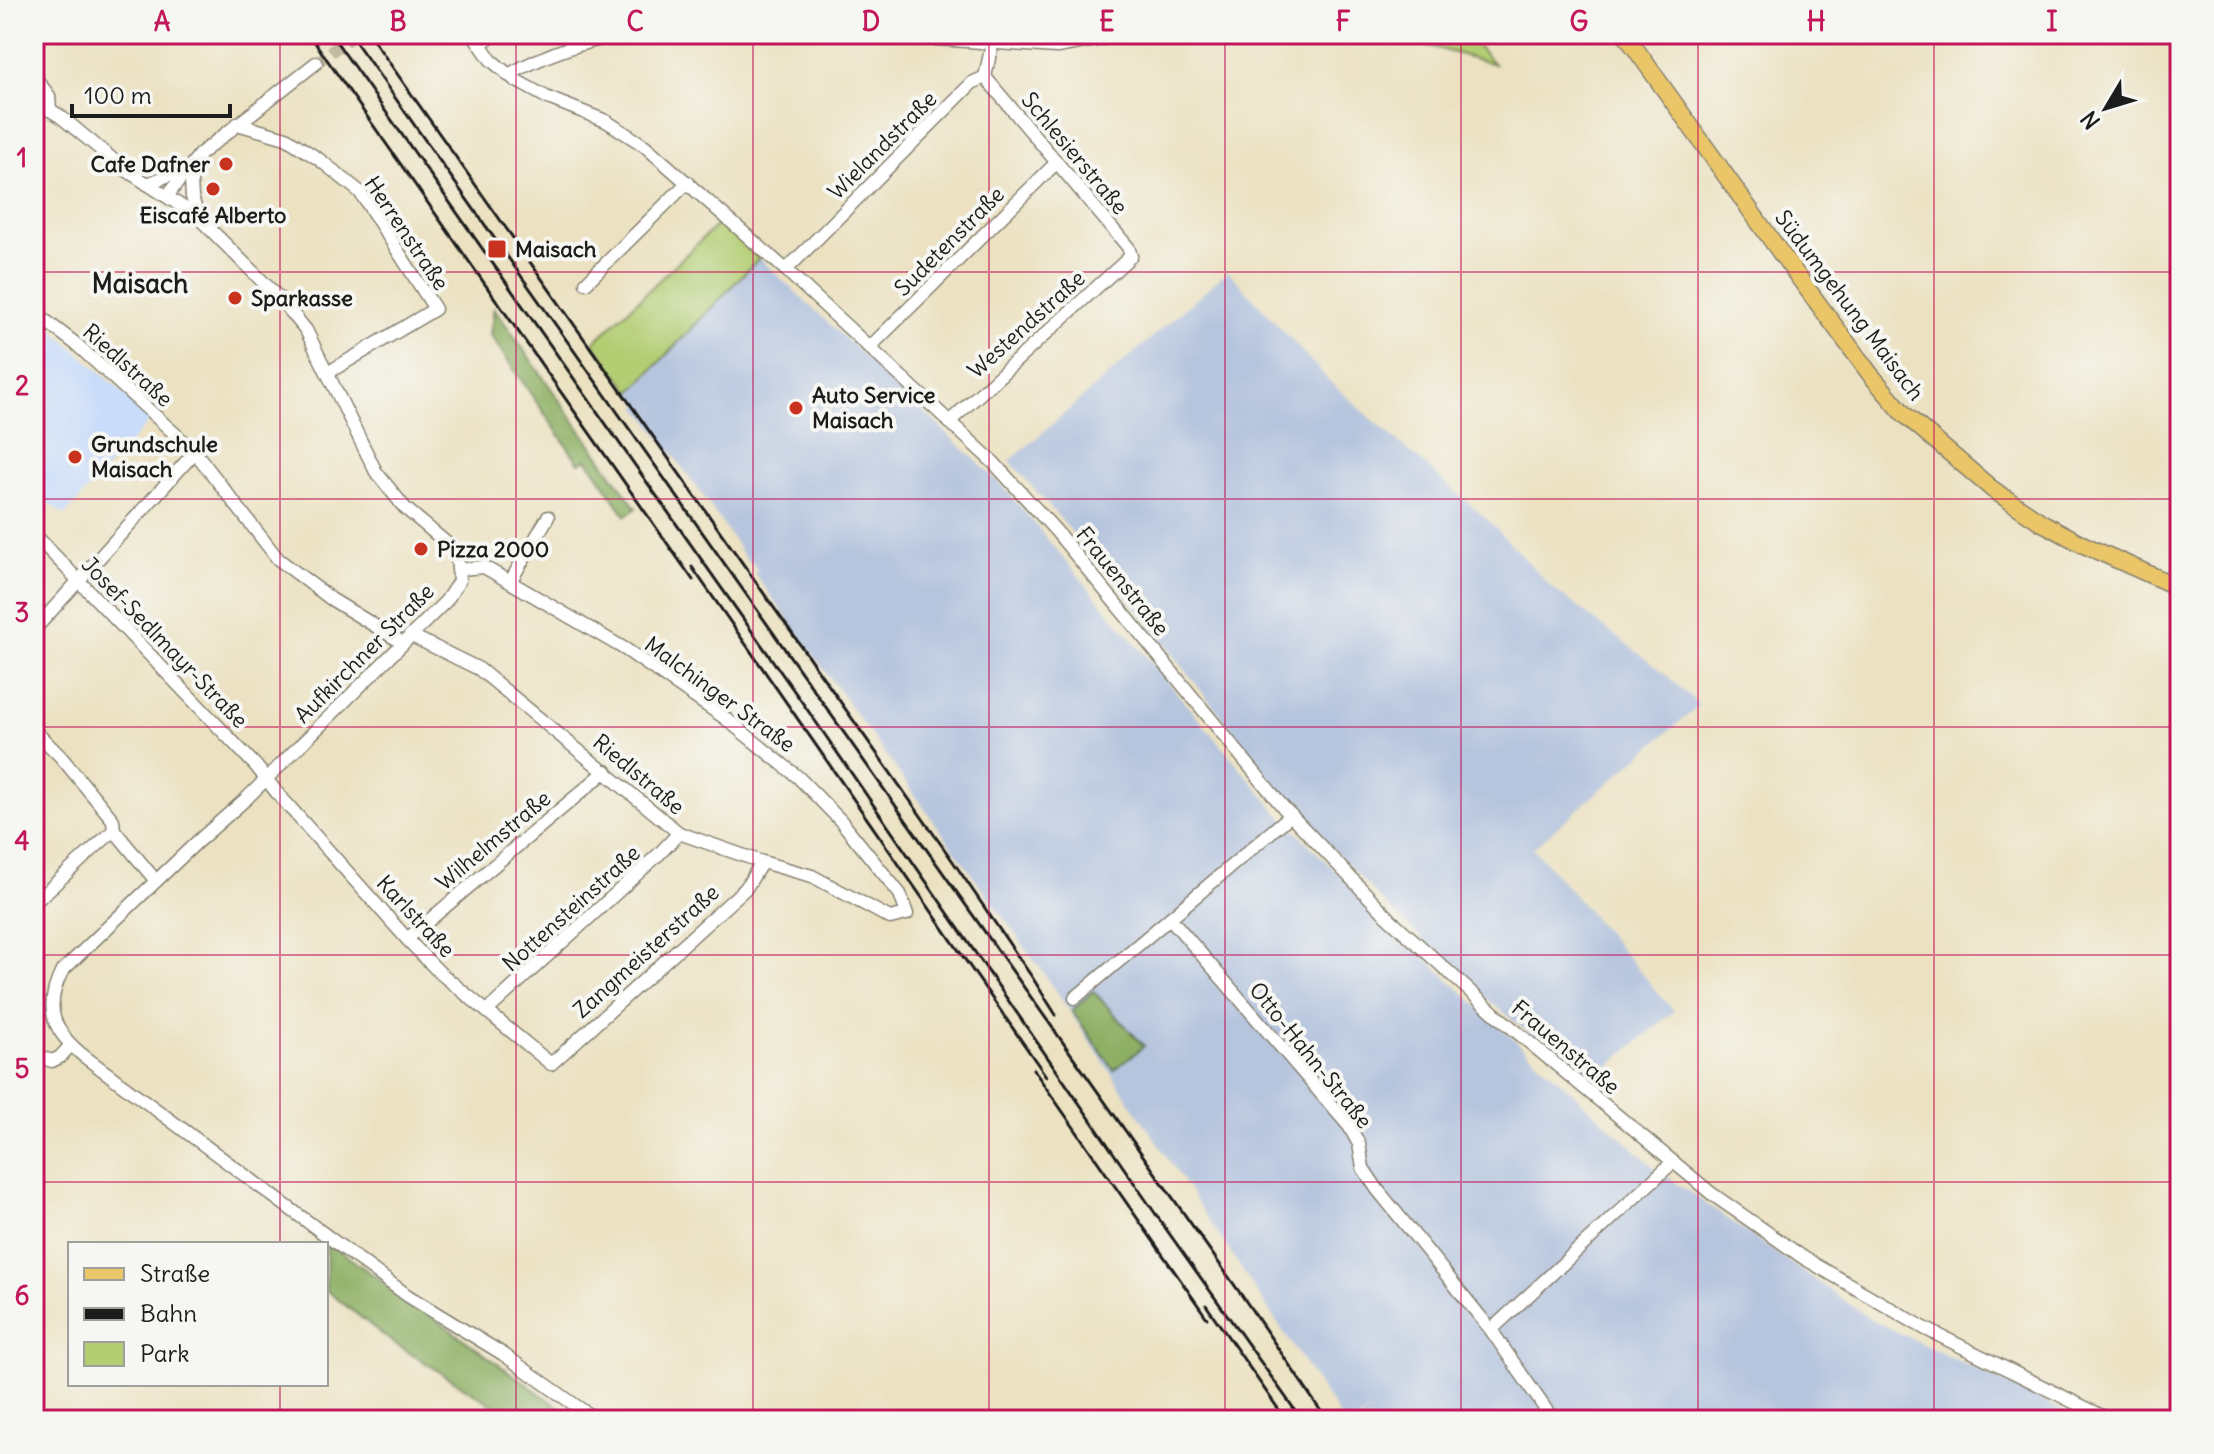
<svg xmlns="http://www.w3.org/2000/svg" width="2214" height="1454" font-family="Delius,sans-serif">
<rect width="100%" height="100%" fill="#f6f6f2"/>
<filter id="ink" filterUnits="userSpaceOnUse"><feTurbulence type="fractalNoise" baseFrequency=".0125" numOctaves="2"/><feDisplacementMap in="SourceGraphic" scale="16" xChannelSelector="R" yChannelSelector="G"/><feConvolveMatrix kernelMatrix="1 2 1 2 8 2 1 2 1" color-interpolation-filters="sRGB"/></filter>
<filter id="wash" filterUnits="userSpaceOnUse"><feTurbulence type="fractalNoise" baseFrequency=".006" numOctaves="4" result="noise"/><feDisplacementMap in="SourceGraphic" scale="32" xChannelSelector="R" yChannelSelector="G"/><feGaussianBlur stdDeviation="1.8" result="paint"/><feColorMatrix in="noise" values="0 0 0 0 0 0 0 0 0 0 0 0 0 0 0 0 0 1.4 0 .05"/><feComposite in="paint" operator="in"/></filter>
<g filter="url(#wash)">
<rect width="100%" height="100%" fill="#ece2c2"/>
<path fill="#c9dcf9" d="M44 325 50 327 152 418 65 515 38 496 34 500V337Z"/>
<g fill="#b6c5de">
<path d="M759 258 1000 483 1279 814 1387 923 1655 1168 1872 1320 2082 1420H1360L1377 1405 1358 1420H1342L1053 986 817 660 755 574 757 569 752 562H748L707 501 638 407 639 403 631 392Z"/>
<path d="M1228 271 1330 382 1491 523 1551 587 1663 672 1699 705 1533 848 1674 1011 1589 1083 1491 1002 1394 913 1290 803 1117 584 1010 461Z"/>
</g>
<g fill="#b3cd73" stroke="#687448" stroke-width="2">
<path d="M1423 34H1467L1494 64 1414 42Z"/>
<path d="M720 222 759 258 631 392 593 343Z"/>
</g>
<g fill="#8eb065" stroke="#556640" stroke-width="2">
<path d="M494 308 636 508 626 516 587 459 579 463 490 335Z"/>
<path d="M1093 991 1144 1046 1114 1070 1072 1011Z"/>
<path d="M327 1242 577 1420H517L392 1342 326 1290Z"/>
</g>
</g>
<g filter="url(#ink)">
<g fill="none" stroke-linecap="round" stroke-linejoin="round">
<path stroke="#c2baa1" stroke-width="12" stroke-dasharray="12 6" stroke-linecap="butt" d="M316 63 355 34"/>
<defs>
<g id="minor">
<path d="M473 34 491 60 515 80 548 98 606 121 645 146 786 270 994 463 1056 531 1283 807 1390 919 1494 1013 1712 1194 1804 1258 1924 1328 2110 1420"/>
<path d="M859 34 1057 47 1122 35"/>
<path d="M480 44 494 34"/>
<path d="M508 75C546 54 584 40 628 34"/>
<path d="M34 76 49 96 50 110"/>
<path d="M34 107 50 110 60 116 123 168 198 217 283 302 306 330 376 472 405 508 450 546 457 558 459 581 446 601 247 798 197 842 62 971C43 1009 53 1032 85 1057L408 1296 503 1354 596 1420"/>
<path d="M237 124 286 138 320 160 360 192 435 309 329 372"/>
<path d="M190 166 192 197 198 217"/>
<path d="M147 184 187 168"/>
<path d="M167 196 200 154 316 63"/>
<path d="M786 270 972 83 985 77 992 44"/>
<path d="M586 283 688 182"/>
<path d="M34 312 76 344 195 452 278 559 331 599 403 643"/>
<path d="M869 348 1056 163"/>
<path d="M949 422 1131 256 1128 247 985 77"/>
<path d="M34 534 256 766 278 794 407 939 439 972 551 1064 746 888 762 862"/>
<path d="M510 582 548 517"/>
<path d="M34 630 195 452"/>
<path d="M410 635 479 669 679 833 762 862 812 876 890 918 907 914 900 894 841 821 798 777 725 718 625 649 510 582 484 567 460 569"/>
<path d="M34 730 61 757 113 820 114 830 156 881"/>
<path d="M1291 815 1170 918 1349 1126 1359 1144 1363 1168 1377 1189 1491 1330 1673 1162"/>
<path d="M34 903 114 830"/>
<path d="M407 939 606 771"/>
<path d="M1075 998 1170 918"/>
<path d="M488 1010 659 854 679 833"/>
<path d="M34 1055 52 1061 60 1057 70 1046"/>
<path d="M1491 1330 1553 1420"/>
</g>
<path id="major" d="M1625 34 1780 252 1870 374 1904 414 1992 489 2041 522 2084 545 2180 588"/>
</defs>
<use href="#minor" stroke="#847f6f" stroke-width="15"/>
<use href="#major" stroke="#847f6f" stroke-width="19"/>
<use href="#minor" stroke="#fff" stroke-width="12"/>
<use href="#major" stroke="#eac669" stroke-width="16"/>
<g stroke="#1c1c1c" stroke-width="3">
<path d="M309 34 693 580"/>
<path d="M331 34 823 732 1166 1229 1302 1420"/>
<path d="M350 34 1245 1300 1327 1420"/>
<path d="M369 34 952 860 1032 977 1056 1015"/>
<path d="M692 567 1046 1076"/>
<path d="M1033 1069 1207 1318"/>
<path d="M1206 1305 1286 1420"/>
</g>
</g>
</g>
<path fill="none" stroke="#c2185b" stroke-width="2" stroke-opacity="0.55" d="M280 34V1244M516 34V1420M753 34V1420M989 34V1420M1225 34V1420M1461 34V1420M1698 34V1420M1934 34V1420M34 272H2180M34 499H2180M34 727H2180M34 955H2180M34 1182H2180M280 1384V1420"/>
<g fill="#c8321e" stroke="#f6f6f2" stroke-width="3">
<circle cx="226" cy="164" r="8"/>
<circle cx="213" cy="189" r="8"/>
<rect x="487" y="239" width="20" height="20" rx="4"/>
<circle cx="235" cy="298" r="8"/>
<circle cx="796" cy="408" r="8"/>
<circle cx="75" cy="457" r="8"/>
<circle cx="421" cy="549" r="8"/>
</g>
<g text-anchor="middle" stroke-width="8" stroke-linejoin="round" paint-order="stroke">
<g font-size="22" fill="#1c1c1c" stroke="#f6f6f2">
<text transform="translate(882 145) rotate(-45)" y="8">Wielandstraße</text>
<text transform="translate(1075 153) rotate(50)" y="8">Schlesierstraße</text>
<text transform="translate(407 233) rotate(56)" y="8">Herrenstraße</text>
<text transform="translate(949 241) rotate(-45)" y="8">Sudetenstraße</text>
<text transform="translate(1850 305) rotate(53)" y="8">Südumgehung Maisach</text>
<text transform="translate(1026 324) rotate(-42)" y="8">Westendstraße</text>
<text transform="translate(128 365) rotate(42)" y="8">Riedlstraße</text>
<text transform="translate(1123 581) rotate(51)" y="8">Frauenstraße</text>
<text transform="translate(165 642) rotate(46)" y="8">Josef-Sedlmayr-Straße</text>
<text transform="translate(364 653) rotate(-45)" y="8">Aufkirchner Straße</text>
<text transform="translate(720 694) rotate(36)" y="8">Malchinger Straße</text>
<text transform="translate(639 774) rotate(40)" y="8">Riedlstraße</text>
<text transform="translate(493 840) rotate(-40)" y="8">Wilhelmstraße</text>
<text transform="translate(571 908) rotate(-42)" y="8">Nottensteinstraße</text>
<text transform="translate(416 916) rotate(47)" y="8">Karlstraße</text>
<text transform="translate(646 951) rotate(-42)" y="8">Zangmeisterstraße</text>
<text transform="translate(1566 1047) rotate(40)" y="8">Frauenstraße</text>
<text transform="translate(1311 1055) rotate(51)" y="8">Otto-Hahn-Straße</text>
</g>
<g font-size="22" font-weight="bold" fill="#1c1c1c" stroke="#f6f6f2" text-anchor="start">
<text x="210" y="172" text-anchor="end">Cafe Dafner</text>
<text x="213" y="223" text-anchor="middle">Eiscafé Alberto</text>
<text x="515" y="257">Maisach</text>
<text x="251" y="306">Sparkasse</text>
<text x="812" y="403">Auto Service<tspan x="812" dy="25">Maisach</tspan></text>
<text x="91" y="452">Grundschule<tspan x="91" dy="25">Maisach</tspan></text>
<text x="437" y="557">Pizza 2000</text>
</g>
<g font-size="26" font-weight="bold" fill="#1c1c1c" stroke="#f6f6f2">
<text x="140" y="293">Maisach</text>
</g>
</g>
<rect width="2214" height="1454" fill="none" stroke="#f6f6f2" stroke-width="88"/>
<rect x="68" y="1242" width="260" height="144" fill="#f6f6f2" stroke="#9f9f9c" stroke-width="2"/>
<rect x="84" y="1268" width="40" height="12" fill="#eac669" stroke="#9f9f9c" stroke-width="2"/>
<text x="140" y="1282" font-size="24" fill="#1c1c1c">Straße</text>
<rect x="84" y="1308" width="40" height="12" fill="#1c1c1c" stroke="#9f9f9c" stroke-width="2"/>
<text x="140" y="1322" font-size="24" fill="#1c1c1c">Bahn</text>
<rect x="84" y="1342" width="40" height="24" fill="#b3cd73" stroke="#9f9f9c" stroke-width="2"/>
<text x="140" y="1362" font-size="24" fill="#1c1c1c">Park</text>
<g transform="translate(2106 108) rotate(232)" stroke="#f6f6f2" stroke-width="6" paint-order="stroke">
<path d="M0-6L14 30L0 20L-14 30Z" fill="#1c1c1c"/>
<text y="-12" font-size="22" font-weight="bold" text-anchor="middle" fill="#1c1c1c">N</text>
</g>
<path d="M72 104v12h158v-12" fill="none" stroke="#1c1c1c" stroke-width="4"/>
<text x="84" y="104" font-size="24" fill="#1c1c1c" stroke="#f6f6f2" stroke-width="6" paint-order="stroke">100 m</text>
<rect x="44" y="44" width="2126" height="1366" fill="none" stroke="#c2185b" stroke-width="3"/>
<g font-size="26" text-anchor="middle" font-weight="bold" fill="#c2185b">
<text x="162" y="31">A</text>
<text x="398" y="31">B</text>
<text x="635" y="31">C</text>
<text x="871" y="31">D</text>
<text x="1107" y="31">E</text>
<text x="1343" y="31">F</text>
<text x="1579" y="31">G</text>
<text x="1816" y="31">H</text>
<text x="2052" y="31">I</text>
<text x="22" y="167">1</text>
<text x="22" y="395">2</text>
<text x="22" y="622">3</text>
<text x="22" y="850">4</text>
<text x="22" y="1078">5</text>
<text x="22" y="1305">6</text>
</g>
</svg>
